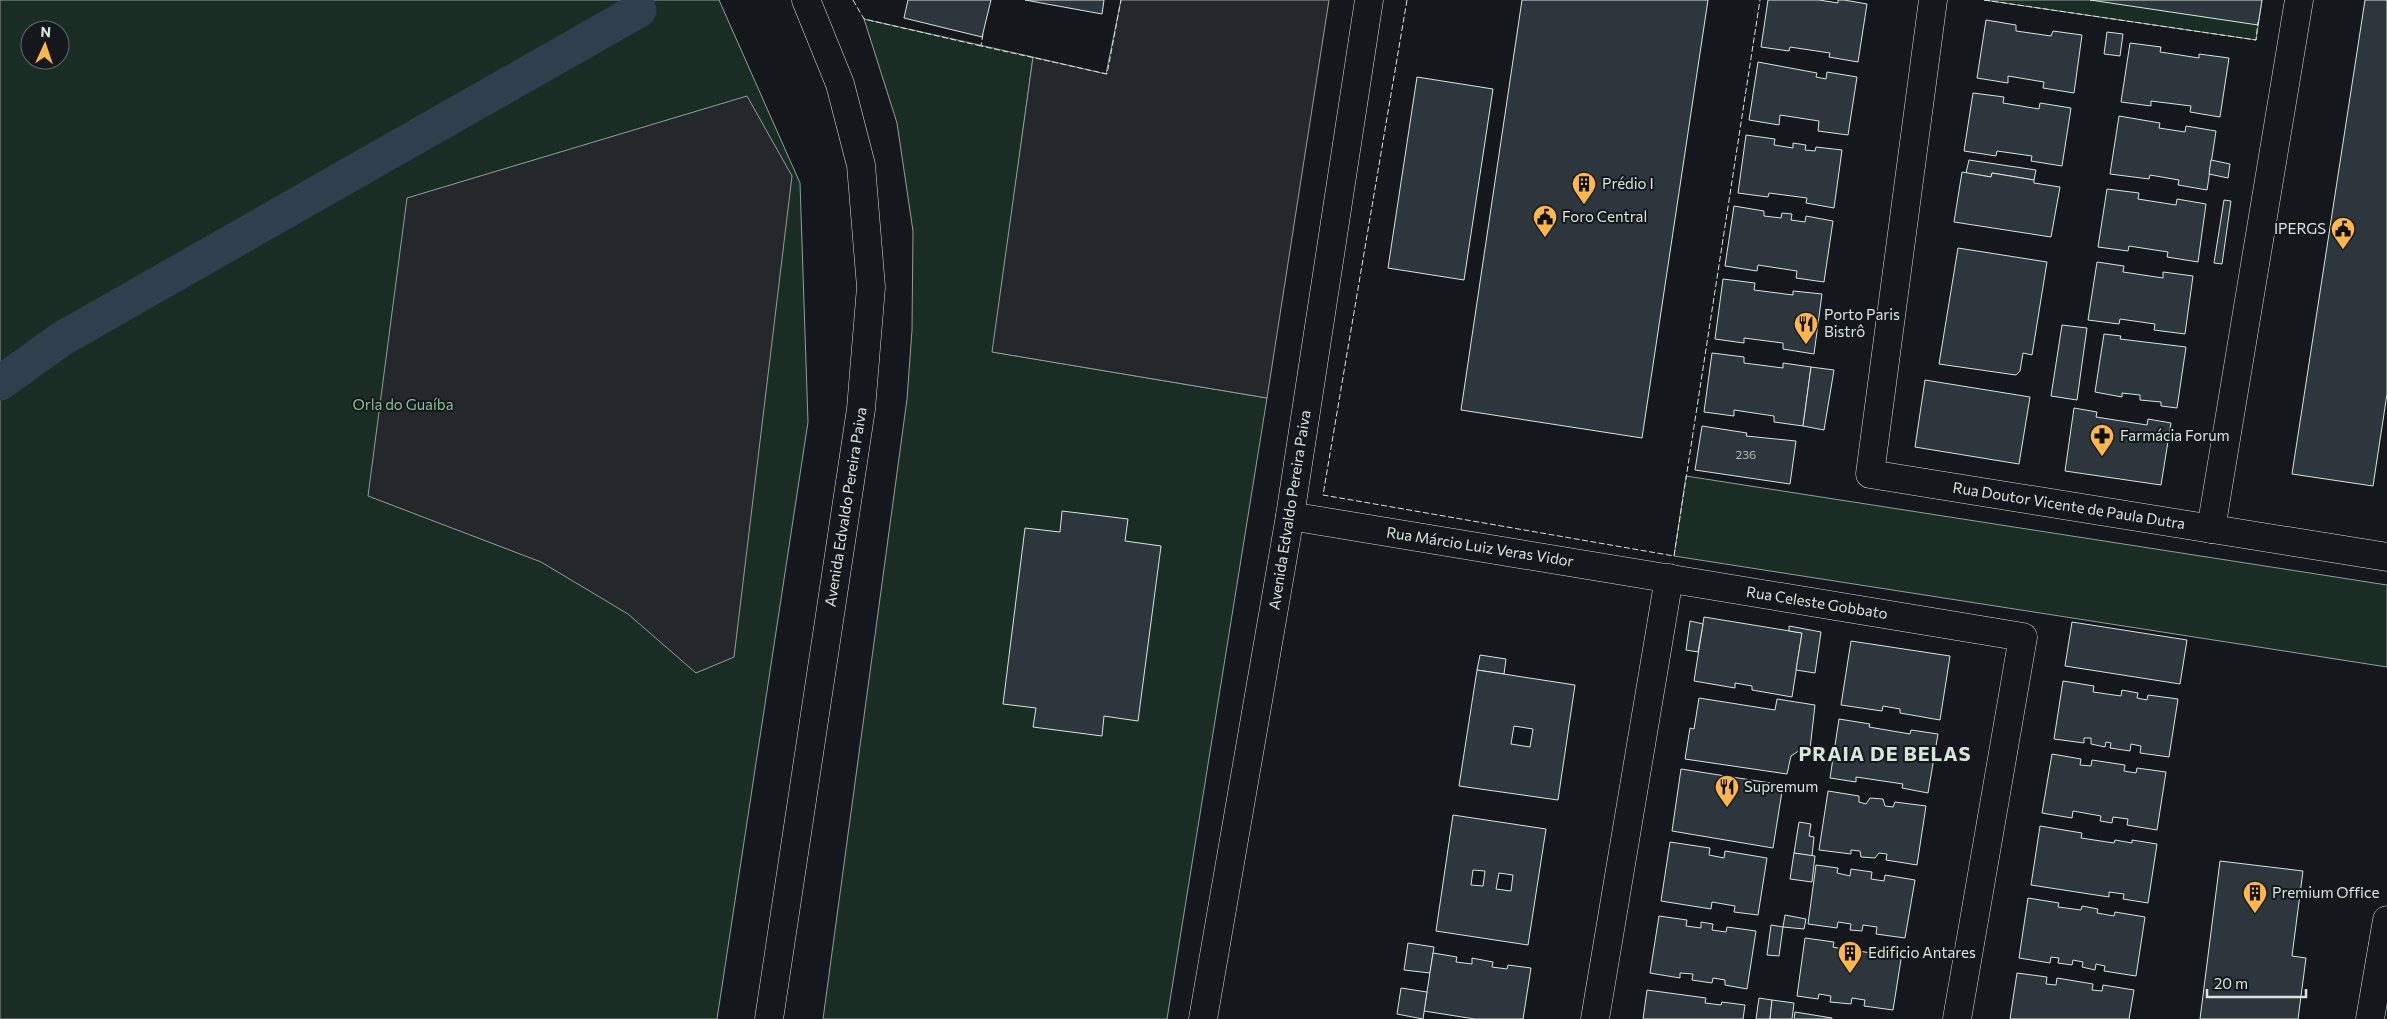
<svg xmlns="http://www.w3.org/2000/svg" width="2387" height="1019" font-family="Commissioner,sans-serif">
<rect width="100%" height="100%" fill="#14181c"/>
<g fill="#1a2d24" stroke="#939e99" fill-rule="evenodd">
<path d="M0 0H719L800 183 808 422 717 1019H0ZM30 30H60V60H30Z"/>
<path d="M1984 0H2262L2256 40Z"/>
<path d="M864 19 1033 57 993 352 1267 398 1167 1019H823L907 399 912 330 913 231 897 123Z"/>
<path d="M1686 476 2387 585V667L1674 556Z"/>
</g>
<g fill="#24282b" stroke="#939e99">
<path d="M1121 0H1329L1267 398 992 352 1033 57 1106 74Z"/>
<path d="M747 96 792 176 734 657 696 673 628 614 541 562 368 496 407 198Z"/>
</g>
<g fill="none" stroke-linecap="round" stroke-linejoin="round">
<path stroke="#2f3f4d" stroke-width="35" d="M0 383 63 338 639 10"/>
</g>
<g fill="#2c363c" stroke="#d8e6dc" fill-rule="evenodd">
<path d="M908 0H991L982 37 904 18Z"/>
<path d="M1025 0H1104L1102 14Z"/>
<path d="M1522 0H1708L1642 438 1461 410Z"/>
<path d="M1768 0H1819L1838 3V0H1844L1867 4 1858 62 1829 57 1830 53 1790 47 1789 51 1761 47Z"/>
<path d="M2090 0H2262L2258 25Z"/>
<path d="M2365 0H2387V394L2373 486 2292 474Z"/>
<path d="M1986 20 2016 25V31L2051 36 2053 31 2082 35 2074 93 2043 88 2044 82 2008 76V83L1977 78Z"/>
<path d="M2107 32 2123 34 2120 56 2104 54Z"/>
<path d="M2130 43 2161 47 2160 52 2167 53 2199 58V54L2229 58 2220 117 2190 112 2191 106 2151 101V106L2121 102Z"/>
<path d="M1758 62 1817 73 1816 77 1826 79 1827 72 1857 77 1848 135 1818 131 1819 121 1780 115 1779 125 1749 120Z"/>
<path d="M1417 77 1493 89 1464 280 1388 268Z"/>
<path d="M1973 93 2004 97 2003 103 2039 109 2040 103 2071 108 2062 166 2031 161 2032 156 1997 151 1996 156 1964 151Z"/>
<path d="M2119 116 2160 123 2159 128 2185 132 2186 126 2216 131 2207 190 2178 185 2179 180 2150 175 2149 179 2110 174Z"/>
<path d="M1746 135 1775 139 1774 145 1793 148V143L1806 145 1805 150 1815 151 1816 147 1842 150 1834 208 1806 203 1807 198 1769 193 1768 197 1738 193Z"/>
<path d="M1969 160 2036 170 2034 180 1992 173 1991 177 1966 173Z"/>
<path d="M2211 160 2230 164 2228 178 2209 174Z"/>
<path d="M1962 172 1991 177 1992 173 2034 180V183L2060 187 2051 237 1954 222Z"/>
<path d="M2107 189 2139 193 2138 199 2176 205 2177 199 2206 204 2198 262 2167 257 2168 252 2129 246 2128 251 2098 247Z"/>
<path d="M2224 200 2231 201 2222 264 2214 263Z"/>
<path d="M1734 206 1764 211V216L1781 218 1782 213 1792 214 1791 220 1805 222 1806 216 1833 221 1824 282 1796 278 1797 271 1758 265 1757 271 1725 266Z"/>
<path d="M1958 248 2047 262 2032 355 2023 353 2020 371 2016 375 1939 364Z"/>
<path d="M2097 262 2124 266 2123 272 2163 278V272L2193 276 2185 334 2154 330 2155 324 2120 319 2119 324 2088 320Z"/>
<path d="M1723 279 1755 283 1754 290 1793 295V291L1822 294 1814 354 1783 349V343L1744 338V343L1715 339Z"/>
<path d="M2062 325 2087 328 2077 400 2051 396Z"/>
<path d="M2104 334 2121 336 2120 339 2186 347 2177 408 2161 406V402L2140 400V395L2122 393V397L2095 392Z"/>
<path d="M1712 353 1744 357V363L1783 368V363L1811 367 1803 426 1774 422V416L1734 410V416L1704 412Z"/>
<path d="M1811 367 1834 370 1824 430 1803 426Z"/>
<path d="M1925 380 2030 397 2019 464 1915 447Z"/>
<path d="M2074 408 2097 412 2096 417 2147 425 2148 419 2171 423 2161 485 2065 471Z"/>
<path d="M1702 426 1747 433 1746 436 1796 441 1790 484 1695 470Z"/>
<path d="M1062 511 1128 519 1125 541 1161 546 1138 721 1104 716 1102 736 1033 727 1036 708 1003 704 1025 528 1060 532Z"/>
<path d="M1704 617 1802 633 1792 697 1752 690V686L1735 683V688L1694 681Z"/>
<path d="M1690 621 1703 624 1698 652 1686 650Z"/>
<path d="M2072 622 2187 640 2180 684 2065 666Z"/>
<path d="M1789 626 1821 632 1815 673 1796 670 1802 633 1789 631Z"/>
<path d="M1851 641 1950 656 1940 720 1900 713V709L1883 706 1882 711 1841 705Z"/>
<path d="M1480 655 1506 659 1504 674 1477 670Z"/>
<path d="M1477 670 1575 685 1558 800 1459 786ZM1514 726 1533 729 1530 747 1511 744Z"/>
<path d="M2063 681 2094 686 2093 692 2121 696 2122 690 2138 693 2137 698 2147 700 2148 695 2178 699 2169 757 2140 753 2141 746 2131 744 2130 751 2110 748 2111 743 2106 742 2105 747 2091 744V738H2084V743L2054 739Z"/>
<path d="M1699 698 1775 710 1777 699 1815 705 1810 749 1803 748 1791 756 1787 774 1685 759 1690 728 1694 729Z"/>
<path d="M1839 719 1870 724 1869 727 1910 734 1911 730 1938 734 1928 793 1902 788 1903 784 1856 777V782L1830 778Z"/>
<path d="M2052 754 2081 759 2080 765 2091 766 2092 760 2125 765 2124 771 2136 773 2137 768 2166 772 2157 830 2127 825 2128 819 2113 817 2112 823 2100 821 2101 816 2073 811 2072 818 2042 813Z"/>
<path d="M1681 769 1783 785 1773 848 1672 831Z"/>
<path d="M1828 791 1859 796V802L1866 804 1870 798 1883 799 1885 806 1893 807 1895 802 1926 806 1917 865 1886 860 1887 854 1879 853 1875 858 1861 857 1860 851 1851 850V854L1819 850Z"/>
<path d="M1453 815 1546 829 1528 945 1436 931ZM1473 870 1485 871 1483 886 1471 885ZM1499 873 1513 875 1511 891 1496 889Z"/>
<path d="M1799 822 1811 824 1809 836 1814 837 1812 856 1794 853Z"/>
<path d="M2040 826 2082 833 2081 838 2114 843 2115 840 2132 843V840L2157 844 2148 903 2123 899 2124 894 2109 892V897L2031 885Z"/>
<path d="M1670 842 1710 848 1709 855 1724 858 1725 851 1767 858 1758 915 1734 912 1735 906 1712 902 1711 909 1661 901Z"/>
<path d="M1794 853 1815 856 1812 882 1790 879Z"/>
<path d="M2220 861 2303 871 2292 956 2306 958 2298 1019H2200Z"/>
<path d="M1816 865 1838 868 1837 873 1850 876 1851 869 1872 872 1871 879 1884 881 1885 875 1915 880 1905 938 1876 934 1877 927 1863 925 1862 931 1850 930 1851 924 1838 922 1837 928 1808 924Z"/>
<path d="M2028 898 2059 903 2058 907 2081 910 2082 906 2098 909 2097 913 2114 916 2115 912 2145 917 2136 976 2104 971 2105 966 2096 964 2095 970 2082 967 2083 962 2073 960 2072 965 2058 963 2059 958 2051 957 2050 963 2019 958Z"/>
<path d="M1785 915 1806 919 1804 929 1783 927Z"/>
<path d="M1659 916 1687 920 1686 926 1701 928V922L1713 924 1712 930 1726 932 1727 927 1756 931 1747 989 1725 985V980L1713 978 1712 983 1692 980 1693 974 1680 973V978L1650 973Z"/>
<path d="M1771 925 1783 927 1779 956 1767 955Z"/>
<path d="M1805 938 1834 942 1833 947 1847 950 1848 945 1859 947V951L1871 953 1872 948 1902 953 1893 1010 1864 1006 1865 1000 1852 998 1851 1004 1830 1002 1831 996 1819 994 1818 999 1797 996Z"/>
<path d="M1408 943 1434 947 1430 973 1404 970Z"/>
<path d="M1433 953 1457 957 1456 962 1472 964V958L1493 962 1492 967 1507 969 1508 965 1531 968 1523 1019H1475L1424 1011Z"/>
<path d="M2017 973 2047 977 2046 984 2056 985 2057 978 2093 984 2092 990 2102 991 2103 985 2134 990 2129 1019H2010Z"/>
<path d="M1401 988 1427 992 1423 1019 1397 1014Z"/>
<path d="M1647 990 1706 998 1705 1003 1721 1005 1722 1002 1745 1005 1743 1019H1643Z"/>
<path d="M1759 998 1772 1000 1770 1019H1756Z"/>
<path d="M1772 1000 1794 1003 1792 1019H1770Z"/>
<path d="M1795 1012 1832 1018V1019H1794Z"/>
</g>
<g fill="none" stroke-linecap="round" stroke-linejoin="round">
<defs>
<g id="minor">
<path d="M1290 516 2023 637 1957 1019"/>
<path d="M2211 529 2299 0"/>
<path d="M1595 1019 1669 578"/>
</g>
<path id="tertiary" d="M1933 0 1870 474 2387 557"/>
<g id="secondary">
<path d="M769 1019 861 409 871 287 861 165 840 84 806 0"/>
<path d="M1203 1019 1290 516 1369 0"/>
<path d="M2370 1019 2387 920"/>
</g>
</defs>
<use href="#minor" stroke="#d8e6dc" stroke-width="29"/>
<use href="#tertiary" stroke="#d8e6dc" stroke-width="29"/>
<use href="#secondary" stroke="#d8e6dc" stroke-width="29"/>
<use href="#minor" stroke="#14181c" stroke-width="28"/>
<use href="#tertiary" stroke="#14181c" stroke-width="28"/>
<use href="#secondary" stroke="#14181c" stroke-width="28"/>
<g stroke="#d8e6dc" stroke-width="1" stroke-dasharray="6 2.5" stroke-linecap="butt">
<path d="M853 0 864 19 981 46 982 44"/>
<path d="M1407 0 1323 495 1674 556 1760 0"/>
<path d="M1984 0 2256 40 2258 22"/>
<path d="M983 34 981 46 1107 74 1121 0"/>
</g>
</g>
<defs>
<symbol id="building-pin" viewBox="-11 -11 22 30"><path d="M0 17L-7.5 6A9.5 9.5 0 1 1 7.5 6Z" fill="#ffb74d" stroke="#14181c"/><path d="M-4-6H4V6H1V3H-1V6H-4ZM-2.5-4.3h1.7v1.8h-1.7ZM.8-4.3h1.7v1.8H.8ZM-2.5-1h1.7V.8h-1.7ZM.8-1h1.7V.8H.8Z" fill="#111"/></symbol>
<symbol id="civic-pin" viewBox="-11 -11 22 30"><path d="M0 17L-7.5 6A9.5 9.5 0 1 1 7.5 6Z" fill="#ffb74d" stroke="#14181c"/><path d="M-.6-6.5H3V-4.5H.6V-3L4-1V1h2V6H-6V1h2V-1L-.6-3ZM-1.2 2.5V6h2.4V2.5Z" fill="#111"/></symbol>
<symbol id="restaurant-pin" viewBox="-11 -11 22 30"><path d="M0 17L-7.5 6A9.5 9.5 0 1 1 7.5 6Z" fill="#ffb74d" stroke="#14181c"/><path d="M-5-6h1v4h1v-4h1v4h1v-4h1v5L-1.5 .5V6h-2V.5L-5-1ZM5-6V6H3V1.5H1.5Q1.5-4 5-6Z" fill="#111"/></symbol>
<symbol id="pharmacy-pin" viewBox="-11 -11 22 30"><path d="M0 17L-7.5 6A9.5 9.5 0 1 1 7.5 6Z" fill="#ffb74d" stroke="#14181c"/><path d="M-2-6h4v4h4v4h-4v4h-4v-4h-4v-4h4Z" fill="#111"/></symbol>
</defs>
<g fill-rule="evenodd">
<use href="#building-pin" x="1570" y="170" width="28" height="38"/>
<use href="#civic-pin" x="1531" y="203" width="28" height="38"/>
<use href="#civic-pin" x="2329" y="215" width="28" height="38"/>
<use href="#restaurant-pin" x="1792" y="310" width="28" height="38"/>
<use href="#pharmacy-pin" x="2088" y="422" width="28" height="38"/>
<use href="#restaurant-pin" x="1713" y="773" width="28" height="38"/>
<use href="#building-pin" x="2241" y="879" width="28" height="38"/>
<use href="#building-pin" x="1836" y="939" width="28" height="38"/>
</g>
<g text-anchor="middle" stroke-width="4" stroke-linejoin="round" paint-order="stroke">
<g font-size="12" fill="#adbab4">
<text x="1746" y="459">236</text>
</g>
<g font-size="15" fill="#d8e6dc" stroke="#14181c" text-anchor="start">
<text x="1602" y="189">Prédio I</text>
<text x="1562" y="222">Foro Central</text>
<text x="2326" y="234" text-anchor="end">IPERGS</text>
<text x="1824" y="320">Porto Paris<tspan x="1824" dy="17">Bistrô</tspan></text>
<text x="2120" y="441">Farmácia Forum</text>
<text x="1744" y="792">Supremum</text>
<text x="2272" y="898">Premium Office</text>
<text x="1868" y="958">Edificio Antares</text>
</g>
<g font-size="15" fill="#8ac095" stroke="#14181c">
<text x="403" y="410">Orla do Guaíba</text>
</g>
<g font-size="15" fill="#d8e6dc" stroke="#14181c">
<text transform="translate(2069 506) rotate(9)" y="5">Rua Doutor Vicente de Paula Dutra</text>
<text transform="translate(846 507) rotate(-81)" y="5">Avenida Edvaldo Pereira Paiva</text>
<text transform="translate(1290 510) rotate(-81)" y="5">Avenida Edvaldo Pereira Paiva</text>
<text transform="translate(1480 547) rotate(9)" y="5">Rua Márcio Luiz Veras Vidor</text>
<text transform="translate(1817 603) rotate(9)" y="5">Rua Celeste Gobbato</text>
</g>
<g font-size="20" font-weight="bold" letter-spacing="1" fill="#d8e6dc" stroke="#14181c">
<text x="1885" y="761">PRAIA DE BELAS</text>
</g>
</g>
<g transform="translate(45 45) rotate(3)"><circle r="24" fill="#14181c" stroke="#626a69"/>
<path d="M0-4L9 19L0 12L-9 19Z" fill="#ffb74d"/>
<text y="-8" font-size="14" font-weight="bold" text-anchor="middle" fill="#d8e6dc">N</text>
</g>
<path d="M2207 989v8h99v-8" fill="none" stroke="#d8e6dc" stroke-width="2.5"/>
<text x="2214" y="989" font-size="15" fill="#d8e6dc" stroke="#14181c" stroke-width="4" paint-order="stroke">20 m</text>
</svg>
